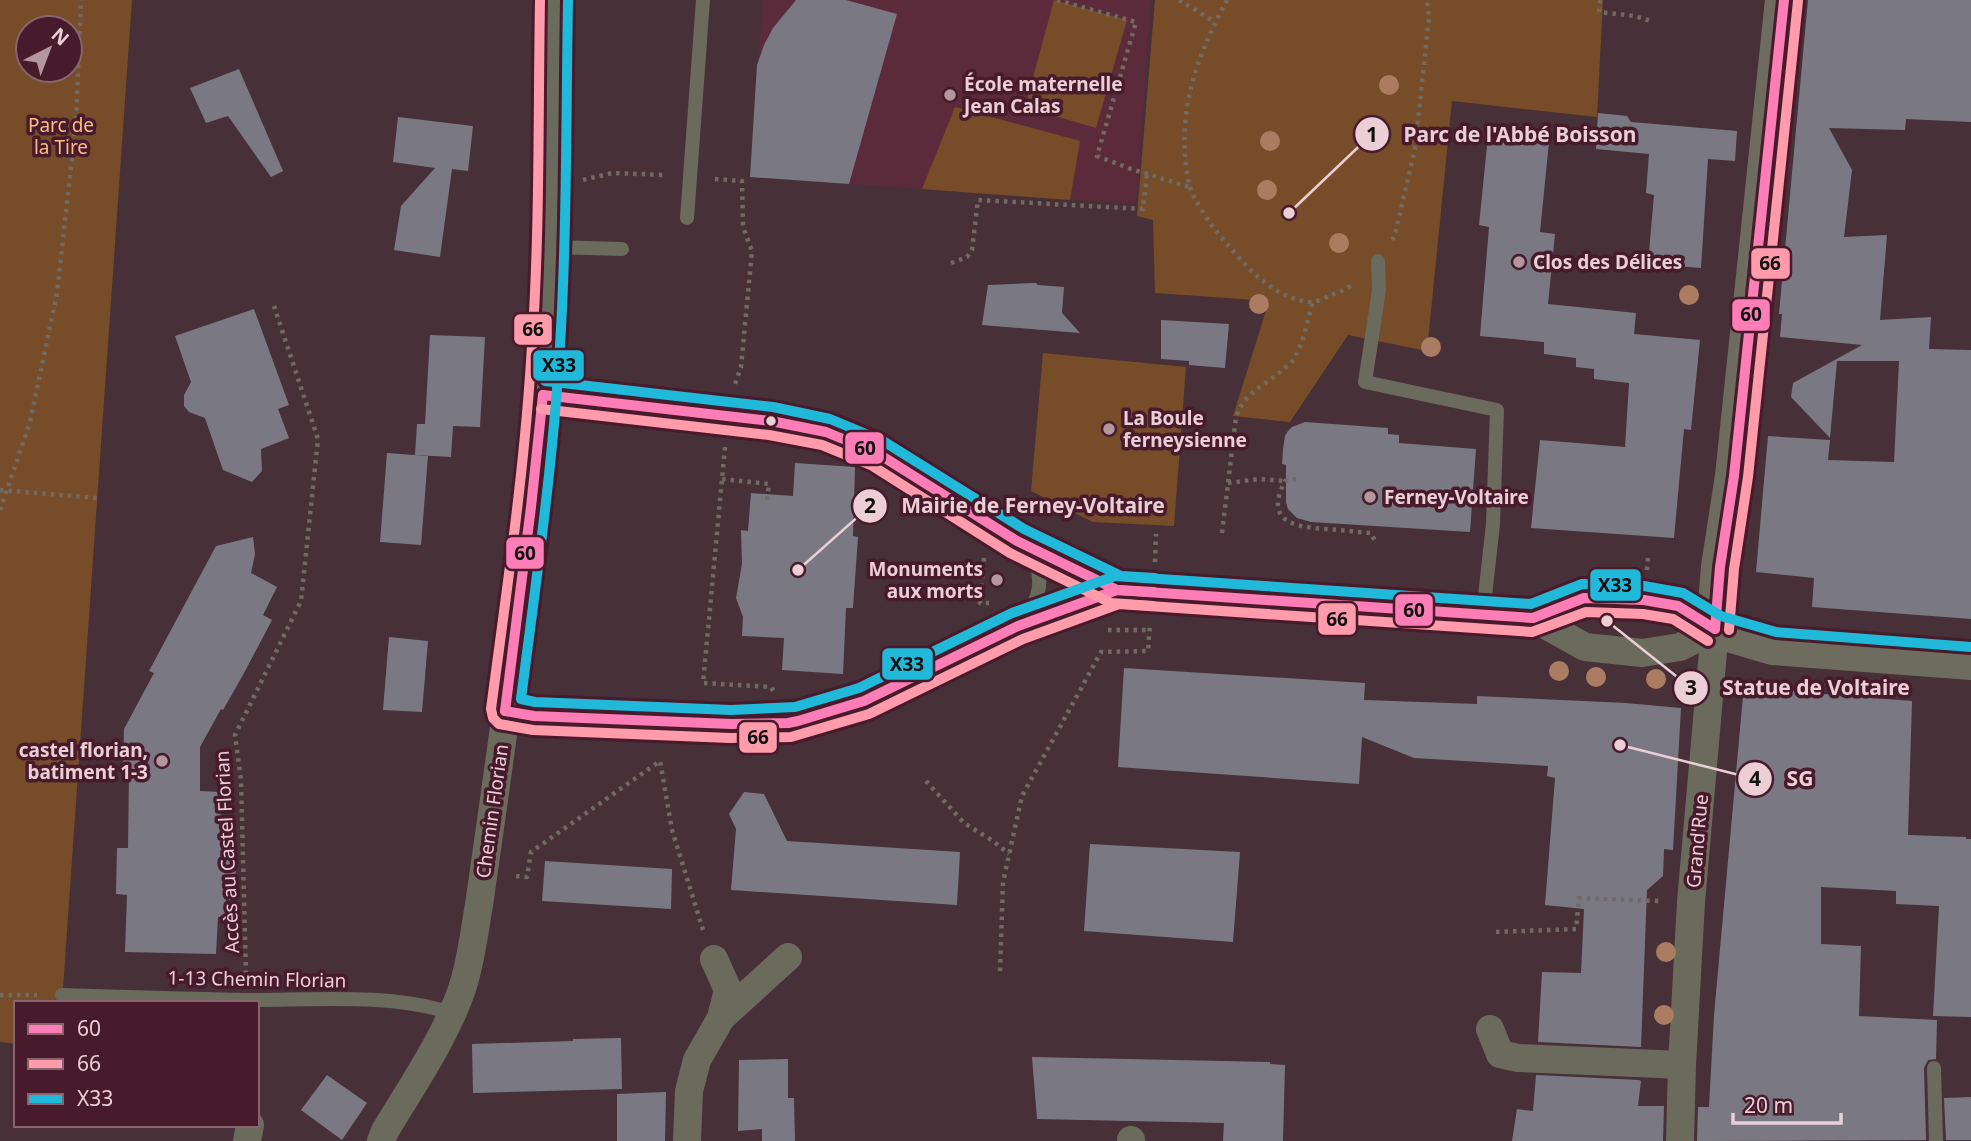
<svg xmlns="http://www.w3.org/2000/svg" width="1971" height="1141" font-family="'Noto Sans',sans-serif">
<rect width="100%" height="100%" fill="#483038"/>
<path fill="#5c2b3b" d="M763 0H1151L1136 204 750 177Z"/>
<g fill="#774c28" fill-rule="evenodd">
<path d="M0 0H132L62 1003H16V1044L0 1042ZM28 28H70V70H28Z"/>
<path d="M1054 0 1127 20 1096 128 1025 107Z"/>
<path d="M1155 0H1603L1597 117 1452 101 1427 351 1348 335 1290 422 1233 416 1269 301 1155 293 1153 220 1137 216Z"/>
<path d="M955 107 1080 141 1070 200 922 189Z"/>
<path d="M1043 353 1186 367 1174 526 1093 522 1031 491Z"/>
</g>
<g fill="#7a7983">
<path d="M796 0H846L897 14 849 184 750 177 757 65 764 45 773 28Z"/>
<path d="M1808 0H1971V122L1906 119 1905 130 1829 128 1852 170 1844 237 1887 235 1880 320 1931 317 1929 349 1971 350V619L1812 607 1814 578 1756 572 1768 436 1830 440 1828 460 1894 462 1899 361H1837L1830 438 1791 397 1793 383 1862 345 1780 337 1782 314H1779Z"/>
<path d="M239 69 283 171 271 177 228 116 206 123 190 88Z"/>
<path d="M1598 113 1627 116 1631 122 1737 131 1735 161 1708 159 1701 268 1648 264 1654 195 1646 193 1649 154 1596 149Z"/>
<path d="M398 117 473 126 468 171 452 169 440 257 394 250 401 206 435 168 393 162Z"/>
<path d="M1488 136 1549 142 1540 232 1555 234 1548 304 1636 313 1634 334 1700 340 1691 430 1684 429 1674 538 1531 528 1540 440 1625 447 1629 383 1594 379V369L1576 367V358L1544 354V342L1480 336 1489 227 1479 225Z"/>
<path d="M1036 283 1038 285 1064 287 1062 313 1080 333 982 325 988 285Z"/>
<path d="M254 309 289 405 278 409 289 438 261 449 262 471 252 482 223 470 205 418 189 412 184 406V395L191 382 175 336Z"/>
<path d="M1161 320 1229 324 1225 368 1189 365V361L1161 359Z"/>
<path d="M430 335 485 337 480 427 453 426 451 457 415 455 417 424H425Z"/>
<path d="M1305 422 1388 428V434L1399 435V443L1476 449 1470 532 1311 522 1297 518 1288 509 1286 502V465L1282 464 1283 449 1285 436 1288 431 1292 427Z"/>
<path d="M387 453 428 456 421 545 380 542Z"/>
<path d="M795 463 855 467 853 536 858 537 853 608H846L843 674 782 670 784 638 742 636 743 617 736 598 742 564 741 530 748 531 751 493 793 496Z"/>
<path d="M253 537 255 554 251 573 277 587 263 615 272 620 243 675 223 710 221 709 200 747V791L221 792 220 829H227V846L236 847 235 900H226V918L218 917 216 954 125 952 127 895 116 894 117 848H128L129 774H123L124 729 154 673 149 671 216 546Z"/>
<path d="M389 637 428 641 422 712 383 710Z"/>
<path d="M1124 668 1365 683 1364 700 1477 704V696L1626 703 1681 708 1673 850 1664 849 1663 876 1647 890 1641 1047 1538 1042 1542 972 1581 973 1584 909 1545 905 1555 778 1547 776 1548 766 1414 758 1362 737 1359 784 1118 767Z"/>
<path d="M1744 685 1823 694 1912 701 1908 835 1966 837V839H1971V1017L1933 1016 1939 906 1896 904V891L1821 887V944L1861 946 1859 1016 1937 1020 1936 1059 1928 1060 1924 1068 1926 1140 1697 1141 1698 1107H1709L1714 1015Z"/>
<path d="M744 792 764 794 787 841 960 852 957 905 731 890 736 829 729 814Z"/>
<path d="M1090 844 1240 852 1233 942 1084 931Z"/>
<path d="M545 861 672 869 671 909 542 901Z"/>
<path d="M621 1038 622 1089 473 1093 472 1044 573 1041V1039Z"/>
<path d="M1032 1057 1270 1062V1064L1285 1065 1283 1141H1223L1224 1123 1037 1119Z"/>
<path d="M788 1059V1098H794L795 1141H762V1129L738 1131 739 1060Z"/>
<path d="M327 1075 367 1103 342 1140 301 1110Z"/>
<path d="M1536 1075 1639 1080 1641 1081 1638 1106H1664L1663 1141H1512L1517 1109 1533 1111Z"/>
<path d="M666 1092 665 1141H617V1094Z"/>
<path d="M1971 1097V1140H1946L1944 1098Z"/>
</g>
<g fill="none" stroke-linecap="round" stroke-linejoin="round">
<g stroke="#706a63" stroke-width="4.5" stroke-dasharray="3.5 5" stroke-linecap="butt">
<path d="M1057 0 1136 22 1097 156 1131 169 1189 187"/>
<path d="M1179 0 1215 22"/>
<path d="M1227 0C1195 59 1175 116 1189 184 1192 198 1212 227 1222 238 1245 265 1272 299 1311 302 1317 302 1325 298 1331 295 1339 292 1347 289 1354 283"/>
<path d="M1600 0 1599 12 1635 16 1651 21"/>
<path d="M715 179 742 181 743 227 752 251 741 367 735 384"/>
<path d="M583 180 612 173 665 175"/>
<path d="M1392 240 1395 235 1415 148 1429 18 1427 0"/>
<path d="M951 263 967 257 972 250 978 200 1143 209 1147 174"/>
<path d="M725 447 703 683 771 687 774 692"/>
<path d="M722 479 769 484 767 500"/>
<path d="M1296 479 1285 481C1264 521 1293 527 1326 529 1341 530 1356 532 1371 533L1376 543"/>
<path d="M1228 483 1259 479 1285 481"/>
<path d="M0 490 97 498"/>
<path d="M0 510 30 422 57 293 76 122 81 0"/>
<path d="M1222 533 1236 417C1245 392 1263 387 1281 371 1285 368 1291 364 1293 360 1304 343 1307 321 1313 302"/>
<path d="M984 558 980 603H989"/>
<path d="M1155 562 1156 534"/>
<path d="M1647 570 1648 557"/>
<path d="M1108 630H1149"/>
<path d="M926 781 964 823 993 841 1009 854"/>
<path d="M516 876 527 877 531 852 660 761 672 830 703 930"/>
<path d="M1496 932 1576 929 1579 898 1659 901"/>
<path d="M1000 971 1003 882 1022 796 1101 652 1148 651 1150 623"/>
<path d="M246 974 241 780 235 735 301 601 318 439 274 306"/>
<path d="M0 995H37"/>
</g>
<g stroke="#6b6b5d" stroke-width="14">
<path d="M687 218 703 0"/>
<path d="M551 247 622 249"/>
<path d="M1378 261 1379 290 1365 382 1497 410 1493 524 1483 614"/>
<path d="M1023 619C1041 600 1046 574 1028 553"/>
<path d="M62 995C124 997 187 999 249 1000 312 1000 391 993 451 1013"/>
<path d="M1934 1068 1936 1141"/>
</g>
<g stroke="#6b6b5d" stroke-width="28">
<path d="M543 395 771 421 826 432 877 453 1017 541 1117 590 1533 618 1585 647 1642 653 1680 647 1715 629"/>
<path d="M1533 618 1584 598 1644 600 1678 606 1715 629"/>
<path d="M505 711 534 716 731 724 788 723 798 721 864 701 1018 626 1117 590"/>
<path d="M714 959 728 990 721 1018"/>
<path d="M1490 1029 1500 1054 1518 1058 1682 1065"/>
<path d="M1131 1140V1141"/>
<path d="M247 1141 250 1125"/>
<path d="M381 1141 385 1131C412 1086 445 1038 462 989 471 962 474 933 479 905 503 736 528 566 543 396 555 265 551 132 554 0"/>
<path d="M687 1141 689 1091 697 1060 721 1018 788 957"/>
<path d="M1680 1141 1682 1065 1691 902 1715 629"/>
</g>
<path stroke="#6e6c5e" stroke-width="38" d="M1784 0 1734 476 1720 567 1715 629 1773 646 1971 661"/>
<defs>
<g id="bus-1">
<path d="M543 395 771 421 826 432 877 453 1017 541 1117 590 1154 592"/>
<path d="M1715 629 1720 567 1734 476 1784 0"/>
<path d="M505 711 534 716 731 724 788 723 798 721 864 701 1018 626 1117 590 1533 618 1584 598 1644 600 1678 606 1715 629"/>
<path d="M505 711 531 507 543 395"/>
</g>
<g id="bus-2">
<path d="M540 0C538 115 540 230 532 345 525 467 507 588 491 709L493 718 499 724 533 730 730 738 791 737 869 714 1023 639 1119 604 1532 632 1586 612 1643 614 1673 619 1708 641"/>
<path d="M541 409 769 435 822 445 871 465 1010 553 1111 603 1153 606"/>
<path d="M1729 630 1734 569 1748 477 1798 1"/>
</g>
<g id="bus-3">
<path d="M568 0C566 115 567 231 560 346 553 464 536 582 521 699L535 702 731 710 795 707 859 688 1012 613 1115 576 1531 604 1582 584 1644 586 1683 593 1721 616 1776 632 1971 647"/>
<path d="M545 381 773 407 830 419 883 441 1024 529 1121 576 1155 578"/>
</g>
</defs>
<use href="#bus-1" stroke="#471b2b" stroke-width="16"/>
<use href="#bus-2" stroke="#471b2b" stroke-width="16"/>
<use href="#bus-3" stroke="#471b2b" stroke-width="16"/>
<use href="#bus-1" stroke="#fd7db6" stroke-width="10"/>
<use href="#bus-2" stroke="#ff9baa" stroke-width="10"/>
<use href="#bus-3" stroke="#20b9da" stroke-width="10"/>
</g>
<g fill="#ab7c62">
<circle cx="1389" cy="85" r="10"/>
<circle cx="1270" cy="141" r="10"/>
<circle cx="1267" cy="190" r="10"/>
<circle cx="1339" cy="243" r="10"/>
<circle cx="1689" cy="295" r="10"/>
<circle cx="1259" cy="304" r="10"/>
<circle cx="1431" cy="347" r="10"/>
<circle cx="1559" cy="671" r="10"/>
<circle cx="1596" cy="677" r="10"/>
<circle cx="1656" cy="679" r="10"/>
<circle cx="1666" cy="952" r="10"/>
<circle cx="1664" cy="1015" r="10"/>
</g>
<g fill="#b3979f" stroke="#471b2b" stroke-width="2.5">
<circle cx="950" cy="95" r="7"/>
<circle cx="1519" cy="262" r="7"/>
<circle cx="1109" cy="429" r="7"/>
<circle cx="1370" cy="497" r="7"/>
<circle cx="997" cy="580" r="7"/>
<circle cx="162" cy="761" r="7"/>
</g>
<circle fill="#ecced6" stroke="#471b2b" stroke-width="2.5" cx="771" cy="421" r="6"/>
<g text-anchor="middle" stroke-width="7" stroke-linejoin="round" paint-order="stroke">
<g font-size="19" font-weight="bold" fill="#ecced6" stroke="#471b2b" text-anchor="start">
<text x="964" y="91">École maternelle<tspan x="964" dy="22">Jean Calas</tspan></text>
<text x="1533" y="269">Clos des Délices</text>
<text x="1123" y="425">La Boule<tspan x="1123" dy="22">ferneysienne</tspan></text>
<text x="1384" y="504">Ferney-Voltaire</text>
<text x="983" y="576" text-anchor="end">Monuments<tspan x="983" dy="22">aux morts</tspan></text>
<text x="148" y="757" text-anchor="end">castel florian,<tspan x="148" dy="22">batiment 1-3</tspan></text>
</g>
<g font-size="19" fill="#fcba84" stroke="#471b2b">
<text x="61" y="132">Parc de<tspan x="61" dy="22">la Tire</tspan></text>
</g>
<g font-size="19" fill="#ecced6" stroke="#471b2b">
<text transform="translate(492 811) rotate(-82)" y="7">Chemin Florian</text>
<text transform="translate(1697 841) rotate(-85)" y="7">Grand'Rue</text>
<text transform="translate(227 852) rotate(-93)" y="7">Accès au Castel Florian</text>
<text transform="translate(257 979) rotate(1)" y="7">1-13 Chemin Florian</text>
</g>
</g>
<path fill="none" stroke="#ecced6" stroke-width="2.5" d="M1289 213L1372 134M798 570L870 506M1607 621L1691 688M1620 745L1755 779"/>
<g fill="#ecced6" stroke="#471b2b" stroke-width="2.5">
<circle cx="1289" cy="213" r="7"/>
<circle cx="798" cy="570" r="7"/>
<circle cx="1607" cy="621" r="7"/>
<circle cx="1620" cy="745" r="7"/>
<circle cx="1372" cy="134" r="18"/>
<circle cx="870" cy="506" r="18"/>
<circle cx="1691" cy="688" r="18"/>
<circle cx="1755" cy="779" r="18"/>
</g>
<g font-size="21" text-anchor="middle" font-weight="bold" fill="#111">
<text x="1372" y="142">1</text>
<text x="870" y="513">2</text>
<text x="1691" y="695">3</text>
<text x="1755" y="786">4</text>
</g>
<g font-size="21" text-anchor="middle" font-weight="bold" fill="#ecced6" stroke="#471b2b" stroke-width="7" stroke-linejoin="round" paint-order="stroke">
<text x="1520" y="142">Parc de l'Abbé Boisson</text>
<text x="1033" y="513">Mairie de Ferney-Voltaire</text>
<text x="1816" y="695">Statue de Voltaire</text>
<text x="1800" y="786">SG</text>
</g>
<g stroke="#471b2b" stroke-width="2.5">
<rect x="1750" y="247" width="41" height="33" rx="7" fill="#ff9baa"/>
<rect x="1731" y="298" width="40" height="34" rx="7" fill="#fd7db6"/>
<rect x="513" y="313" width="40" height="33" rx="7" fill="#ff9baa"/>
<rect x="532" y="349" width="53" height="33" rx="7" fill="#20b9da"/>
<rect x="844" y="431" width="41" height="34" rx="7" fill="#fd7db6"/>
<rect x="505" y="536" width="40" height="34" rx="7" fill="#fd7db6"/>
<rect x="1589" y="568" width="53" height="34" rx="7" fill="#20b9da"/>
<rect x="1394" y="593" width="40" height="34" rx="7" fill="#fd7db6"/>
<rect x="1317" y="602" width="40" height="34" rx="7" fill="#ff9baa"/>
<rect x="881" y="647" width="53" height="34" rx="7" fill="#20b9da"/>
<rect x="738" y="721" width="40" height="33" rx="7" fill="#ff9baa"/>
</g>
<g font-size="19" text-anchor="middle" font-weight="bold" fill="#111">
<text x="1770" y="270">66</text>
<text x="1751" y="321">60</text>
<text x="533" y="336">66</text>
<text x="559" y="372">X33</text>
<text x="865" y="455">60</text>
<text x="525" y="560">60</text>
<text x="1615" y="592">X33</text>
<text x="1414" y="617">60</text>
<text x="1337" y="626">66</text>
<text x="907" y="671">X33</text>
<text x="758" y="744">66</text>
</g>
<rect x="14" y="1001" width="245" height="126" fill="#471b2b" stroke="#89636f" stroke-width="2"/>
<rect x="28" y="1024" width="35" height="10" fill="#fd7db6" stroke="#89636f" stroke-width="2"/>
<text x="77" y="1036" font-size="21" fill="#ecced6">60</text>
<rect x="28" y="1059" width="35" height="10" fill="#ff9baa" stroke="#89636f" stroke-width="2"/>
<text x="77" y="1071" font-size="21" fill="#ecced6">66</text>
<rect x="28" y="1094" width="35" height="10" fill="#20b9da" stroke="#89636f" stroke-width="2"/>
<text x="77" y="1106" font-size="21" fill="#ecced6">X33</text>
<g transform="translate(49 49) rotate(42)"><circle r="33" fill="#471b2b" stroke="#89636f" stroke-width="2"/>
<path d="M0-5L12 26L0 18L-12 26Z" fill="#b3979f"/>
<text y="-10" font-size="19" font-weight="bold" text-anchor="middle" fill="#ecced6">N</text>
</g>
<path d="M1733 1113v10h108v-10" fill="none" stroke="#ecced6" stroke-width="3.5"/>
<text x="1744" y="1113" font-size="21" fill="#ecced6" stroke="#471b2b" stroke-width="5" paint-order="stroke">20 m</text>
</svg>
